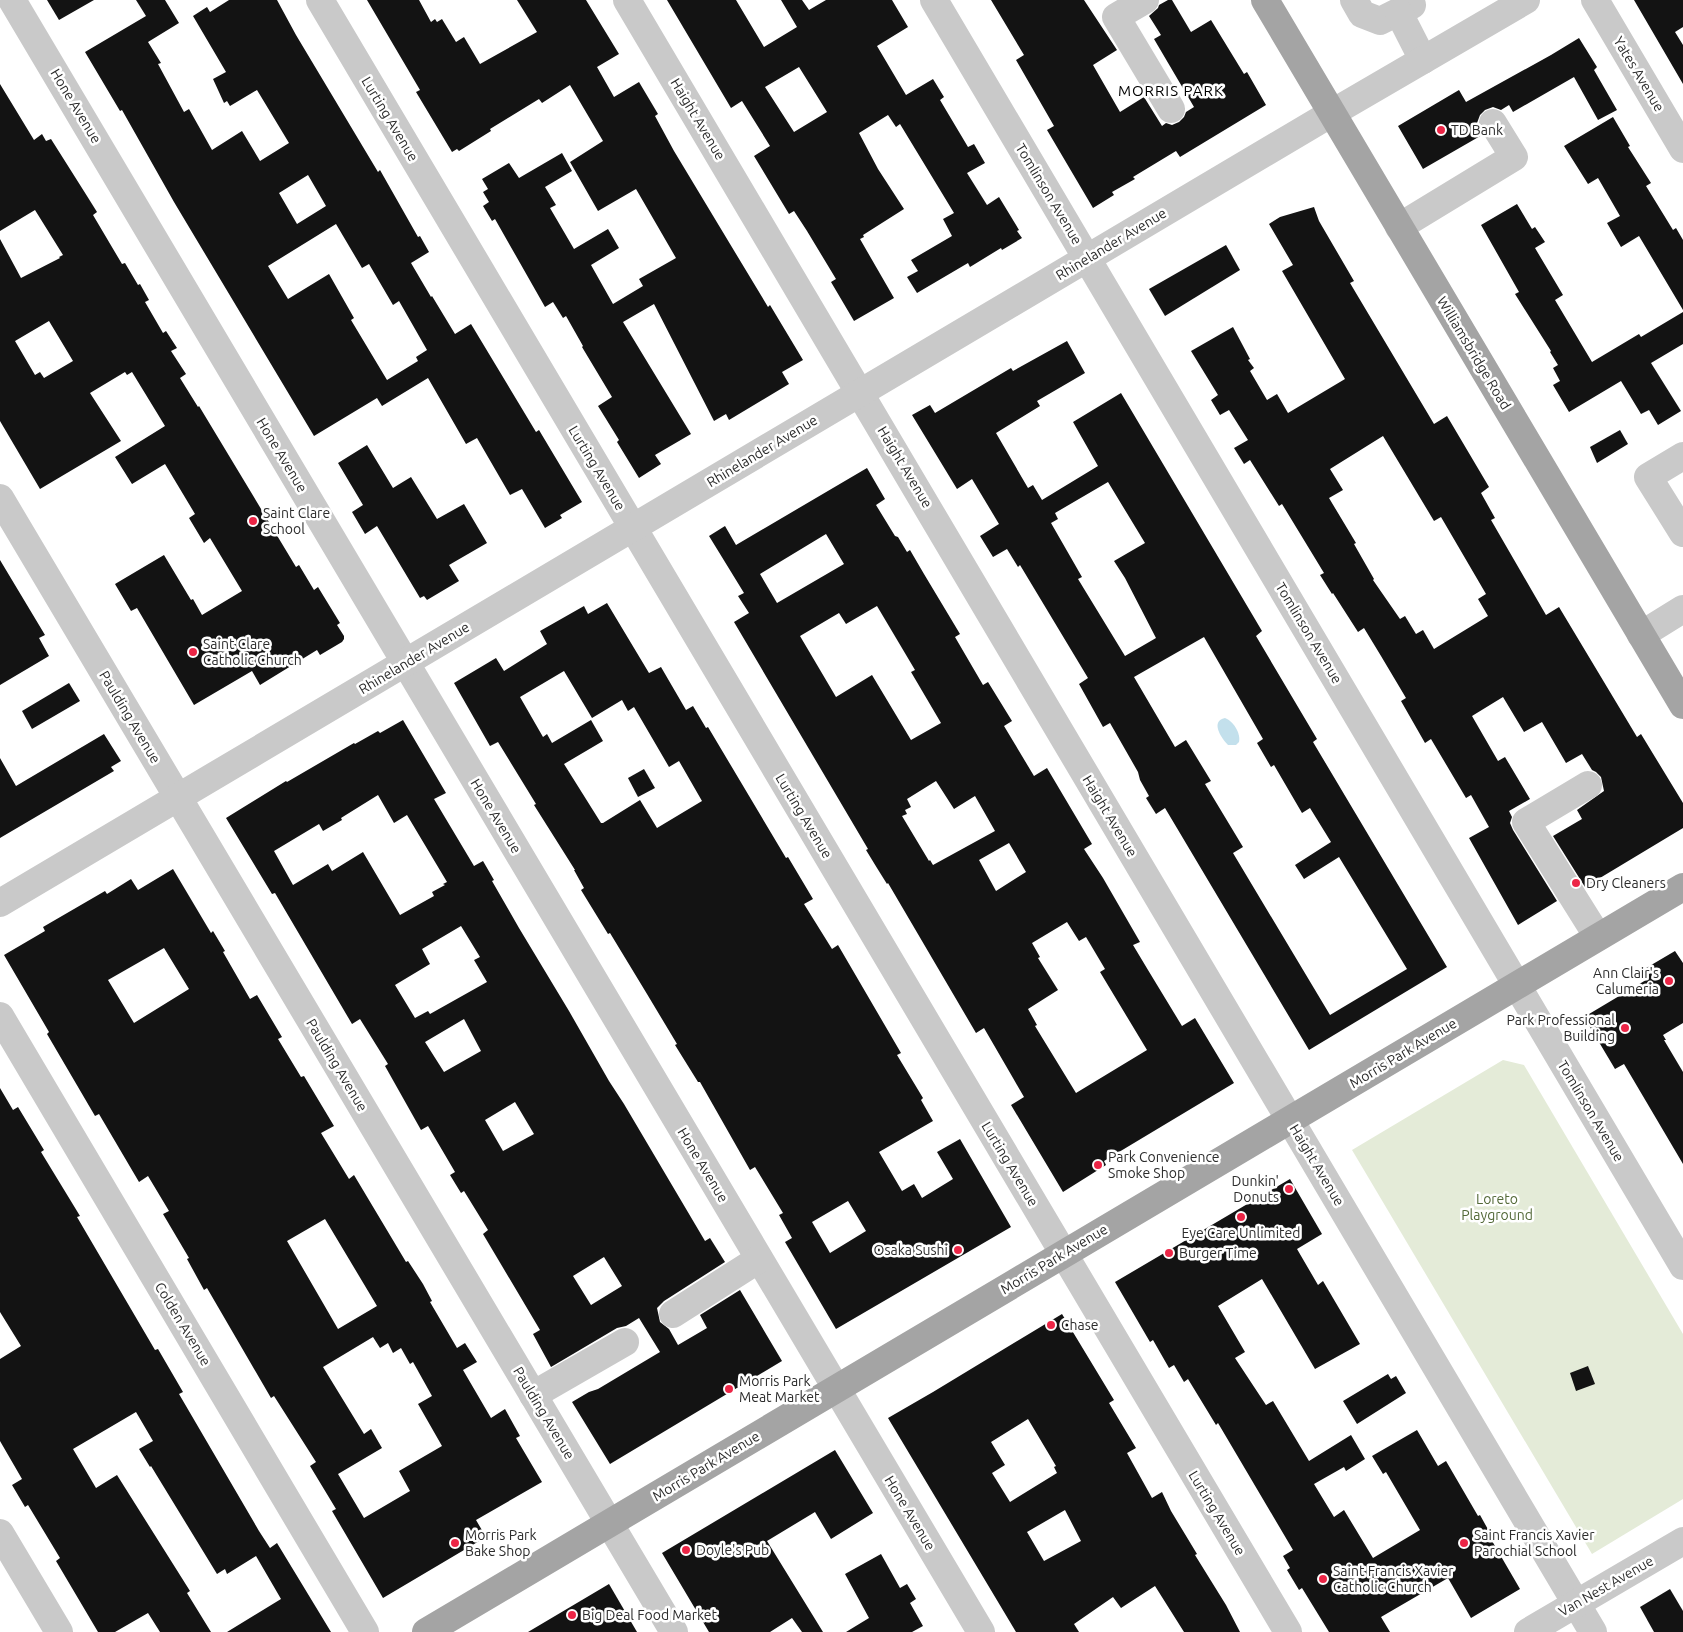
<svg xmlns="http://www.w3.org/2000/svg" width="1683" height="1632" font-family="Ubuntu,sans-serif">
<rect width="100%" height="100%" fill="#fff"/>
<path fill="#e4ebd8" d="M1503 1060 1524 1065 1683 1334V1499L1592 1554 1352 1150Z"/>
<path fill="#c3e0ec" d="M1225 718C1233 721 1241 733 1239 742L1236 745H1228C1221 738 1210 721 1225 718Z"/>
<g fill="#131313" fill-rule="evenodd">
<path d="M47 0H94L59 20Z"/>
<path d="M136 0H165L179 23 148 42 161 63 158 64 184 112 189 109 212 150 242 131 260 161 289 143 257 90 230 106 227 101 224 103 213 79 226 72 193 16 207 7 210 12 229 0H277L296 35 378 172 380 170 418 237 420 236 429 252 411 263 431 297 432 296 455 334 471 324 536 432 539 430 582 502 560 515 562 518 545 528 522 489 510 495 477 438 466 444 428 378 382 406 377 398 314 436 174 202 122 110 120 111 85 52 146 16ZM308 175 326 206 297 224 279 193ZM336 224 362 268 369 264 393 305 399 301 427 350 416 357 418 361 387 380 351 320 354 318 329 274 288 299 268 266Z"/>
<path d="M367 0H419L431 22 435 19 437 22 442 19 456 42 464 37 480 64 537 32 517 0H586L619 54 597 67 614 97 639 82 658 114 655 116 674 151 768 307 770 305 803 360 782 372 789 384 729 420 726 414 714 421 654 304 623 322 691 434 655 455 661 464 639 478 617 442 619 440 598 406 612 397 582 347 583 346 566 316 563 318 553 302 545 307 495 219 492 221 483 206 489 202 483 192 488 189 482 179 509 163 519 178 562 153 572 171 545 187 556 205 550 208 574 249 608 229 619 248 591 265 613 304 643 286 639 279 676 258 636 189 598 211 570 162 603 141 570 85 542 103 539 99 490 129 491 131 459 151 457 149 452 152 416 92 420 90Z"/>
<path d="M667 0H736L764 47 797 27 781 0H802L809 10 826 0H892L908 27 877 46 906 95 933 79 944 97 940 100 968 147 974 144 985 163 967 173 987 205 999 197 1019 230 1017 231 1022 238 1002 250 1001 248 970 267 968 263 917 293 907 277 918 271 911 260 952 236 943 219 954 213 900 124 896 127 888 115 859 133 878 169 904 209 863 235 864 237 860 239 894 298 854 321 831 282 836 279 807 231 794 211 789 214 754 156 770 146 742 101 731 108ZM799 67 827 112 794 132 765 87Z"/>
<path d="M991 0H1084L1117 50 1093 65 1120 112 1144 97 1162 126 1166 123 1172 125 1179 122 1184 117 1186 112 1194 107 1154 39 1161 35 1149 16 1158 8 1159 5 1168 0H1172L1191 32 1211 20 1244 74 1247 72 1266 105 1180 157 1176 151 1133 177 1135 179 1112 192 1114 195 1093 208 1047 130 1054 126 1016 60 1024 55Z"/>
<path d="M1634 0H1683V27L1675 32 1683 45V84Z"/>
<path d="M1579 38 1597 67 1594 70 1617 110 1598 120 1574 77 1513 112 1509 105 1501 110 1493 107 1485 110 1480 115 1477 123 1482 135 1423 169 1398 126 1459 90 1466 102 1551 55Z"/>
<path d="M0 84 34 140 42 134 46 141 51 139 87 196 97 212 93 215 122 264 125 263 138 285 140 284 149 300 145 302 163 333 166 331 177 348 171 351 186 374 180 378 198 407 199 406 296 567 299 565 314 590 318 587 340 623 337 625 344 636V639L342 642 320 655 317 650 260 685 252 671 194 705 137 608 131 611 115 584 164 555 191 600 193 599 202 615 242 591 210 538 204 543 189 518 195 514 165 464 132 484 115 457 165 426 132 372 127 375 125 372 90 393 121 441 40 489 0 421V239L21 278 60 258 59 257 63 255 35 210 0 231ZM49 321 73 361 44 378 40 372 35 375 15 341Z"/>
<path d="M1613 117 1630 146 1628 147 1651 183 1646 186 1673 230 1676 228 1683 240V310L1639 236 1621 247 1607 223 1620 216 1598 178 1588 184 1564 146Z"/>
<path d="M1517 204 1532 229 1535 227 1545 242 1535 248 1563 295 1555 300 1592 362 1639 334 1641 337 1683 312V344L1651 363 1681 411 1658 425 1649 410 1641 414 1621 381 1569 412 1553 385 1560 381 1553 368 1558 365 1550 352 1551 351 1515 294 1519 292 1481 225Z"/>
<path d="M1314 207 1319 221 1354 281 1350 283 1434 424 1447 416 1489 487 1481 493 1495 518 1491 520 1546 615 1559 607 1637 737 1641 734 1683 803V828L1585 887 1553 836 1582 819 1577 810 1604 791 1601 777 1596 772 1592 770 1582 754 1566 763 1542 722 1524 732 1503 697 1472 716 1498 761 1505 757 1530 799 1509 811 1512 817 1510 823 1513 830 1557 901 1518 925 1469 838 1489 827 1471 795 1466 798 1431 739 1425 743 1401 701 1406 698 1381 656 1364 628 1358 632 1333 593 1332 594 1320 575 1324 573 1282 504 1279 506 1250 460 1244 464 1234 448 1248 440 1229 410 1220 415 1211 400 1218 395 1191 351 1233 327 1250 359 1248 360 1254 368 1250 371 1267 400 1277 394 1288 413 1345 379 1282 271 1293 265 1269 224 1280 217ZM1383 436 1434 521 1441 517 1486 594 1478 599 1488 616 1434 649 1423 630 1416 634 1405 616 1400 619 1373 580 1374 579 1354 544 1356 543 1329 498 1343 490 1330 469Z"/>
<path d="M1226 245 1240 270 1165 316 1149 289Z"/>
<path d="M1067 341 1085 373 1037 401 1040 406 996 433 1028 488 1033 485 1042 500 1098 466 1073 422 1121 393 1262 631 1256 636 1317 739 1313 742 1447 967 1309 1050 1165 808 1156 814 1146 798 1149 796 1140 780 1138 772 1110 723 1103 727 1079 684 1088 678 1020 565 1018 567 1007 549 993 557 980 536 999 524 972 479 957 489 912 415 930 405 935 413 1011 368 1013 371ZM1108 482 1145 543 1114 561 1125 578 1156 638 1125 656 1078 579 1082 577 1051 523 1058 519 1055 513ZM1204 637 1263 739 1257 743 1271 767 1274 765 1302 813 1310 808 1331 842 1295 865 1304 879 1339 857 1407 969 1330 1015 1233 853 1243 847 1205 784 1211 781 1186 740 1175 747 1134 677Z"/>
<path d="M1620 430 1628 444 1597 463 1590 447Z"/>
<path d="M367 445 393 488 411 477 437 519 464 504 487 543 449 565 459 581 427 600 424 596 420 598 377 526 365 534 352 512 363 505 338 463Z"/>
<path d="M867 468 885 499 876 505 895 536 898 537 907 552 910 550 924 574 960 634 955 637 983 685 988 682 1012 721 1004 726 1034 776 1047 768 1092 844 1084 849 1103 878 1140 942 1133 945 1148 970 1182 1026 1195 1018 1234 1083 1104 1161 1106 1165 1063 1192 1011 1105 1024 1097 1013 1078 984 1028 976 1033 888 883 887 884 877 868 866 850 868 849 734 622 749 613 738 596 744 593 709 536 725 526 736 545ZM826 534 844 564 777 603 760 574ZM877 606 915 670 911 672 941 723 911 740 872 675 836 697 800 636 839 613 846 624ZM936 781 954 809 975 796 995 831 933 865 930 860 929 861 902 816 907 814 905 810 911 807 907 799ZM1009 843 1026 872 996 891 979 860ZM1067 922 1079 941 1086 937 1105 969 1100 972 1147 1050 1076 1093 1035 1026 1037 1025 1028 1009 1058 990 1038 958 1040 957 1032 943Z"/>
<path d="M0 560 45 635 39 638 49 656 0 685Z"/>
<path d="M607 603 649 673 661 667 686 710 693 706 706 728 708 727 786 858 788 857 813 899 804 904 832 949 838 945 901 1053 897 1055 923 1098 921 1100 933 1121 879 1152 902 1191 914 1184 922 1198 953 1179 937 1152 960 1139 1011 1227 836 1329 785 1242 792 1238 779 1215 783 1213 755 1167 750 1170 700 1082H698L675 1045 677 1044 647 994 610 933 608 934 581 890 584 888 574 870H575L534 805 536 804 498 742 490 746 454 683 496 658 504 671 547 644 540 631 584 606 588 614ZM564 671 592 718 622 700 628 711 634 707 669 767 679 761 702 801 657 828 640 800 603 823H601L564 764 603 741 591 720 552 743 547 734 543 737 520 697ZM848 1201 866 1231 830 1253 812 1222Z"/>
<path d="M69 683 80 701 32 729 22 711Z"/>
<path d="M403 720 446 793 434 799 474 866 483 861 494 880 492 881 519 928 569 1011 609 1081 624 1104 705 1241 710 1238 725 1262 664 1301 657 1308 660 1322 669 1329 678 1345 707 1328 700 1315 740 1290 782 1361 610 1464 572 1402 589 1392 598 1389 660 1352 639 1318 626 1326 617 1328 551 1367 533 1334 540 1330 483 1234 488 1230 464 1191 461 1193 450 1175 455 1172 428 1126 421 1130 385 1066 388 1064 360 1019 352 1024 275 893 272 894 226 818 286 781 287 782 354 743 355 744 378 731 380 733ZM378 795 394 823 407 815 447 882 443 884 445 885 432 892 434 896 400 915 363 852 332 871 328 864 293 885 274 851 319 824 323 831 342 820 341 818ZM461 926 480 957 474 960 487 982 430 1014 428 1011 415 1018 395 985 430 964 422 949ZM464 1019 481 1051 444 1072 425 1042ZM515 1102 534 1134 503 1151 485 1120ZM604 1257 622 1286 591 1305 573 1276Z"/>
<path d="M104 734 121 761 111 767 114 771 0 838V758L16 786Z"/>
<path d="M644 769 655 788 638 797 628 778Z"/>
<path d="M173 869 211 933 213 931 225 951 223 952 250 999 257 995 282 1037 278 1039 301 1077 304 1076 334 1126 321 1133 349 1179 354 1175 406 1262 408 1261 423 1284 432 1301 430 1302 457 1348 465 1343 477 1362 463 1370 491 1418 505 1409 520 1436 516 1438 542 1482 476 1520 486 1537 383 1598 332 1511 336 1509 310 1466 316 1462 274 1396 271 1398 207 1288 204 1290 187 1259 189 1258 163 1214 169 1211 148 1176 139 1182 99 1114 95 1116 47 1034 49 1032 4 955 45 931 43 927 105 891 107 894 131 879 138 890ZM164 948 189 989 134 1023 108 980ZM325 1219 377 1306 338 1329 287 1241ZM373 1337 380 1348 388 1343 393 1353 401 1348 410 1364 413 1362 432 1396 418 1404 442 1446 399 1471 410 1491 364 1518 338 1474 382 1448 371 1429 364 1434 323 1367Z"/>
<path d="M1675 951 1683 963V1023L1663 1035 1666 1040H1664L1683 1072V1164L1624 1064 1615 1069 1584 1017 1646 980 1641 971Z"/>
<path d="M0 1088 13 1110 18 1107 44 1150 41 1152 80 1216 77 1217 155 1350 158 1349 183 1392 179 1394 259 1531 270 1548 277 1543 331 1632H227L281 1599 256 1556 227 1574 225 1569 217 1574 151 1466 150 1467 139 1449 153 1441 136 1412 73 1449 96 1488 117 1475 190 1591 187 1593 211 1632H160L148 1613 115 1632H98L56 1561 60 1558 28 1505 25 1507 12 1485 22 1479 0 1441V1359L21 1346 0 1312Z"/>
<path d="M1290 1179 1322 1234 1297 1249 1318 1285 1323 1281 1360 1344 1315 1369 1262 1279 1218 1306 1245 1352 1235 1358 1266 1405 1273 1401 1309 1461 1351 1435 1365 1459 1346 1471 1344 1467 1314 1484 1334 1517 1344 1510 1373 1558 1420 1530 1386 1472 1383 1474 1372 1456 1417 1430 1438 1466 1446 1461 1478 1516 1480 1515 1490 1533 1488 1534 1520 1589 1471 1618 1448 1578 1381 1617 1390 1632H1329L1302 1588 1299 1590 1287 1570 1290 1568 1283 1556 1293 1550 1218 1423 1216 1425 1188 1379 1184 1382 1174 1365 1169 1368 1153 1340 1150 1342 1115 1282Z"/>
<path d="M1062 1314 1114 1400 1109 1403 1136 1448 1127 1453 1152 1498 1162 1492 1171 1511 1197 1554 1195 1555 1226 1605 1240 1632H1184L1155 1586 1121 1608 1113 1597 1074 1624 1079 1632H1016L888 1418 933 1392ZM1028 1419 1056 1466 1054 1467 1057 1473 1010 1502 992 1473 1005 1465 991 1442ZM1065 1510 1081 1541 1044 1561 1027 1532Z"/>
<path d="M1588 1366 1595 1384 1576 1391 1570 1373Z"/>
<path d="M1388 1374 1391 1379 1396 1376 1406 1393 1357 1424 1343 1401Z"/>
<path d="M835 1450 873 1513 831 1539 815 1512 767 1541 823 1632H802L792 1618 770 1632H709L662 1553Z"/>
<path d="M881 1554 900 1588 907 1584 916 1599 910 1603 923 1626 912 1632H846L869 1618 845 1574Z"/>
<path d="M609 1584 637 1632H528Z"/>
<path d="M1670 1589 1683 1611V1632H1654L1640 1607Z"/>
</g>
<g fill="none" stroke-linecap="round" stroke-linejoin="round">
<g stroke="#c9c9c9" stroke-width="28">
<path d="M12 0 981 1632"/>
<path d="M320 0 1288 1632"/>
<path d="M627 0 1593 1632"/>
<path d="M934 0 1683 1266"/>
<path d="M1145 0 1116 17 1171 109"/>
<path d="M1354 0 1362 14 1380 21 1412 5 1409 0"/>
<path d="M1595 0 1683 149"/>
<path d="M1399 13 1423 60"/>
<path d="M1399 227 1514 157 1493 123"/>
<path d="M1683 456 1648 477 1683 533"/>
<path d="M0 498 674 1632"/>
<path d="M1641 635 1683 609"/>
<path d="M1588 785 1526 822 1598 937"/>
<path d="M0 903 1332 113 1526 0"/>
<path d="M0 1016 365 1632"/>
<path d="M673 1314 759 1259"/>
<path d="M533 1395 625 1342"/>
<path d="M0 1533 59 1632"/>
<path d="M1528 1632 1683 1541"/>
</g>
<g stroke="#a4a4a4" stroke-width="28">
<path d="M1265 0 1683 705"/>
<path d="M426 1632 1683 887"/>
</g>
</g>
<g fill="#ec2546" stroke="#fff" stroke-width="2">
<circle cx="1441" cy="130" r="5"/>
<circle cx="253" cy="521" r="5"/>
<circle cx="193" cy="652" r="5"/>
<circle cx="1576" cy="883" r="5"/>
<circle cx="1669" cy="981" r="5"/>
<circle cx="1625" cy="1028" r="5"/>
<circle cx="1098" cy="1165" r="5"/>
<circle cx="1289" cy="1189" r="5"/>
<circle cx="1241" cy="1217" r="5"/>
<circle cx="958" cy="1250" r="5"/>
<circle cx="1169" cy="1253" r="5"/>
<circle cx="1051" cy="1325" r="5"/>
<circle cx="729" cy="1389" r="5"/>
<circle cx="455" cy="1543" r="5"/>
<circle cx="1464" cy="1543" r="5"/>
<circle cx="686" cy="1550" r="5"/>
<circle cx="1323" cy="1579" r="5"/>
<circle cx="572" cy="1615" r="5"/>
</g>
<g text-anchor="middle" stroke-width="5" stroke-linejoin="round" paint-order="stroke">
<g font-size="14" fill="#2c2c2c" stroke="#fff">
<text transform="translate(1639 74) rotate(59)" y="5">Yates Avenue</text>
<text transform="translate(76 106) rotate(59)" y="5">Hone Avenue</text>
<text transform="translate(390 119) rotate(59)" y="5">Lurting Avenue</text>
<text transform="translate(698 119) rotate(59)" y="5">Haight Avenue</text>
<text transform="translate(1049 194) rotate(59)" y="5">Tomlinson Avenue</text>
<text transform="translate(1111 244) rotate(-31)" y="5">Rhinelander Avenue</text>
<text transform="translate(1474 353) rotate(59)" y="5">Williamsbridge Road</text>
<text transform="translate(762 451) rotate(-31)" y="5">Rhinelander Avenue</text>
<text transform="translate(282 455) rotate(59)" y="5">Hone Avenue</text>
<text transform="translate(905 467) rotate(59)" y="5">Haight Avenue</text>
<text transform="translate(597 468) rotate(59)" y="5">Lurting Avenue</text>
<text transform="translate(1309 633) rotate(59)" y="5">Tomlinson Avenue</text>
<text transform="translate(414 658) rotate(-31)" y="5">Rhinelander Avenue</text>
<text transform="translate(130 717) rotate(59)" y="5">Paulding Avenue</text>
<text transform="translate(496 816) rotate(59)" y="5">Hone Avenue</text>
<text transform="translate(804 816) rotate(59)" y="5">Lurting Avenue</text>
<text transform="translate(1110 816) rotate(59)" y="5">Haight Avenue</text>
<text transform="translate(1403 1053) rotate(-31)" y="5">Morris Park Avenue</text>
<text transform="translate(337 1065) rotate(59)" y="5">Paulding Avenue</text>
<text transform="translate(1591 1111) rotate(59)" y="5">Tomlinson Avenue</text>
<text transform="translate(1010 1164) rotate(59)" y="5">Lurting Avenue</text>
<text transform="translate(703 1165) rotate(59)" y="5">Hone Avenue</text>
<text transform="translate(1317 1165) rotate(59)" y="5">Haight Avenue</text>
<text transform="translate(1054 1259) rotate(-31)" y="5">Morris Park Avenue</text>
<text transform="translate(183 1324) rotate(59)" y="5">Colden Avenue</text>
<text transform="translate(544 1413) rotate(59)" y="5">Paulding Avenue</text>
<text transform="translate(706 1466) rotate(-31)" y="5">Morris Park Avenue</text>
<text transform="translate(910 1513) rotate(59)" y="5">Hone Avenue</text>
<text transform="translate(1217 1513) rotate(59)" y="5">Lurting Avenue</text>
<text transform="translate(1606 1586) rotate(-30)" y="5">Van Nest Avenue</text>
</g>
<g font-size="14" fill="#2c2c2c" stroke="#fff" text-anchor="start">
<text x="1451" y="135">TD Bank</text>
<text x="263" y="518">Saint Clare<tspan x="263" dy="16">School</tspan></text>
<text x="203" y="649">Saint Clare<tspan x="203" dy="16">Catholic Church</tspan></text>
<text x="1586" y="888">Dry Cleaners</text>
<text x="1659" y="978" text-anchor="end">Ann Clair's<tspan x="1659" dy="16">Calumeria</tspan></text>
<text x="1615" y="1025" text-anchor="end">Park Professional<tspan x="1615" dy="16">Building</tspan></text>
<text x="1108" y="1162">Park Convenience<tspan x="1108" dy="16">Smoke Shop</tspan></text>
<text x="1279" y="1186" text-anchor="end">Dunkin'<tspan x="1279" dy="16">Donuts</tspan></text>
<text x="1241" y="1238" text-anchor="middle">Eye Care Unlimited</text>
<text x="948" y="1255" text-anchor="end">Osaka Sushi</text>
<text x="1179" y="1258">Burger Time</text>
<text x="1061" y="1330">Chase</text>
<text x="739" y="1386">Morris Park<tspan x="739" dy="16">Meat Market</tspan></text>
<text x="465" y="1540">Morris Park<tspan x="465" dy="16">Bake Shop</tspan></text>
<text x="1474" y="1540">Saint Francis Xavier<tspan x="1474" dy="16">Parochial School</tspan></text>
<text x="696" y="1555">Doyle's Pub</text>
<text x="1333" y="1576">Saint Francis Xavier<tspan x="1333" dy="16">Catholic Church</tspan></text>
<text x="582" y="1620">Big Deal Food Market</text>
</g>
<g font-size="14" fill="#536938" stroke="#fff">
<text x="1497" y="1204">Loreto<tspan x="1497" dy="16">Playground</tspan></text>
</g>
<g font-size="15" letter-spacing="1" fill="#000" stroke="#fff">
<text x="1171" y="96">MORRIS PARK</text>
</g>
</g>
</svg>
